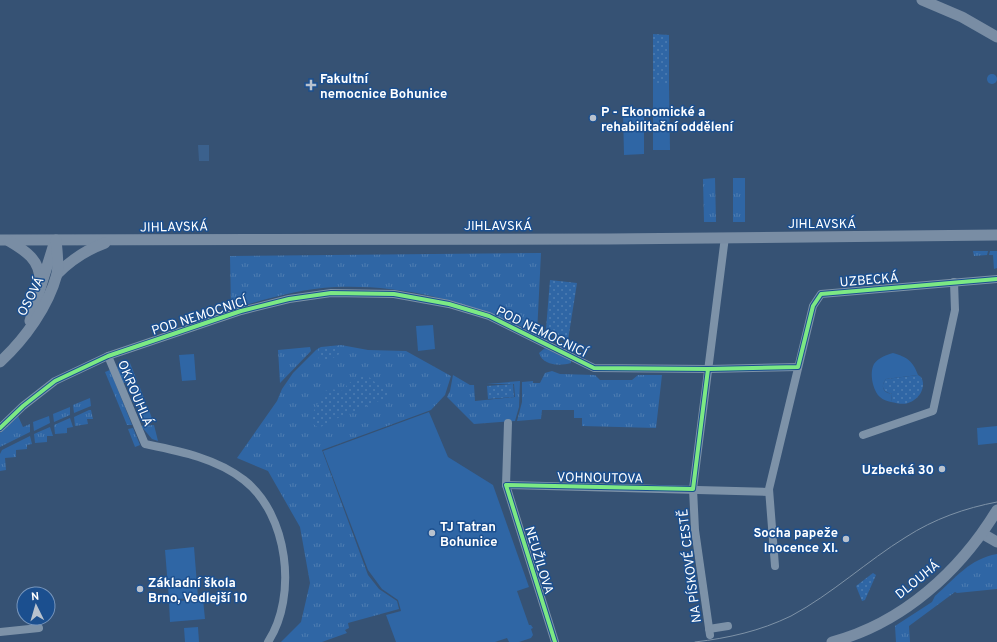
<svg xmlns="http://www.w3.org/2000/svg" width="997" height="642" font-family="Overpass,sans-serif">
<defs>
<pattern id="grass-tufts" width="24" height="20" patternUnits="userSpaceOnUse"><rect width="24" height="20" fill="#2f66a5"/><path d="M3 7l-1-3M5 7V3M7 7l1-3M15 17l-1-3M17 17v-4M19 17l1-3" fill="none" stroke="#4e7db2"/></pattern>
<pattern id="park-dots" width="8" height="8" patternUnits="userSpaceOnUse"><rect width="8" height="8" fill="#2f66a5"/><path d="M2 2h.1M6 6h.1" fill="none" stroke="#4e7db2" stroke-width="1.8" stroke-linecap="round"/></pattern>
</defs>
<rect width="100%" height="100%" fill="#365274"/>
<g fill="url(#grass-tufts)">
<circle cx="992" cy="79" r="5"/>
<path d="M715 178 716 222H704L703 179Z"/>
<rect x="733" y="178" width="12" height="44"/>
<path d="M973 251H988L987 255 974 256Z"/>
<path d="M990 251H997V268L994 269 993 255H989Z"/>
<path d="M541 253 537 334C474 303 405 284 335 287 299 289 264 299 231 310L230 256Z"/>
<path d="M341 345 368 350 406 351 451 376 445 395 431 410 322 450 368 575 379 589 397 601 399 609 348 623 349 628 345 630 347 633 322 642H281L301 622 310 583 300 527 268 471 237 458 277 401 282 389 293 373 316 350 321 347Z"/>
<path d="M310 347 311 351 280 383 278 350Z"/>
<path d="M545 348 571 360V363C560 366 543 366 539 353Z"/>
<path d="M130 363 137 381 123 383 117 367Z"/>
<path d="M110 370 132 425H127L105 372Z"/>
<path d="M552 371 560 374 595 375 600 380H632L638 375H662L656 428 582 426V418H574V410H542L541 419 517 421 522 402V382L533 381V383H540L545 373Z"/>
<path d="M453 375 470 385H474L475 401 515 397 514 384H487L520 381 519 407 515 421 474 424 447 397 450 391Z"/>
<path d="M139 385 145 401 137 402 130 386Z"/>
<path d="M90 398 91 406 74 413 73 405Z"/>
<path d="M147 405 153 421 145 422 138 406Z"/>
<path d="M70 407V415L54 422 53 414Z"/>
<path d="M89 410H91L93 419H87L88 424 75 426 74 417Z"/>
<path d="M18 416 23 427 30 424V432L0 447V433Z"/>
<path d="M49 416 50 423 34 431 33 422Z"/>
<path d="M70 418 73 427 67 428V433L55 434 54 425Z"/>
<path d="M154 425 158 441 152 439 141 426Z"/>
<path d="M50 427 53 436H47V442L35 443 34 434Z"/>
<path d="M133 428 140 445 135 447 128 429Z"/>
<path d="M30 436 32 444 27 445V449L16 450V457L5 458 6 470 0 471V454L2 450Z"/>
<path d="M997 554V589L957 593 955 592 909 626 910 642H896L895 626 932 602 935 596C956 578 969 559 997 554Z"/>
</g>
<g fill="url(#park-dots)">
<path d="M653 34 669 35V84H653Z"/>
<path d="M550 280 577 283 568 340 546 329Z"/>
<path d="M340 346 341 353 330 360 319 361 318 348Z"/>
<path d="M918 375 921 377C927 387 919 400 908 403 904 405 896 403 891 402L892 394C883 392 880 386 886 379Z"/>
<path d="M358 376 369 377 391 396 333 420 319 428 313 424 312 414 325 391 331 389 343 391 347 385Z"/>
<path d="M513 384 514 397 488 399 487 386Z"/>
<path d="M873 573 876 575 865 600 862 601 856 586Z"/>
</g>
<g fill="#2f66a5">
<path d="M653 84H669L670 150H653Z"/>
<path d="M623 112H644V154L624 155Z"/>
<path d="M433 325 435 349 418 351 416 326Z"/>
<path d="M893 353C907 357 913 361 918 375L886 379C880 386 883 393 892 394L891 402C887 401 883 400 880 397 873 391 869 373 874 364 878 358 886 355 893 353Z"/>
<path d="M194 354 196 380 182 381 179 355Z"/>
<path d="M429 412 448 457 493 485 529 587 517 591 529 625H531L533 628 531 629 533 635 531 638 519 642H509L507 638 495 642H396L386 615 401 611 398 600 382 589 368 570 323 451Z"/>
<path d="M997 426V443L978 445 977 428Z"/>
<path d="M194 547 198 597 169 600 165 550Z"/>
<path d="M203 599 205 619 170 622 169 602Z"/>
<path d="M198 627 199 642H185L184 628Z"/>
</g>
<path fill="#3b618d" d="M209 145V161H199L198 145Z"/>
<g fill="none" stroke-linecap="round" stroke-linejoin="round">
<g stroke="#7d92a8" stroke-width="8">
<path d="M108 356 145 444C179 451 216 458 244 480 288 514 298 596 268 642"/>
<path d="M508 423 506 485 555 642"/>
<path d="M0 428 23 406 55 381 108 356 241 311 289 299 331 293 394 294 449 304 489 316 594 368 708 369 798 367"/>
<path d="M863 435 933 411 955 310 954 282"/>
<path d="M506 485 769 492"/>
<path d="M775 566 769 489 813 306 821 294 997 279"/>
<path d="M709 629 728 626"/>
<path d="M0 632 39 628"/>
<path d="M710 635 695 530 693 489 725 237"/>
</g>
<g stroke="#798da4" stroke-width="11">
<path d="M922 0 962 17 997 37"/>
<path d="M0 240 609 239 997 235"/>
<path d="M9 241C26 251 40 260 40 281"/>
<path d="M57 274C71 260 86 250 105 243"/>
<path d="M30 321 54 244"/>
<path d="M0 362C25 339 48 307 57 274 59 264 57 251 56 240"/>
<path d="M983 534 997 542"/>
<path d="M832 642C903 623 960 571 997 510"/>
</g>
<path stroke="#7e92a7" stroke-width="1" d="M695 642C729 638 760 631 791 616 832 594 867 561 906 537 934 519 965 508 997 502"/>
<defs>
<g id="cycleway">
<path d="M0 428 23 406 55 381 108 356 241 311 289 299 331 293 394 294 449 304 489 316 594 368 708 369 798 367 813 306 821 294 997 279"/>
<path d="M555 642 506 485 693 489 708 369"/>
</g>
</defs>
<use href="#cycleway" stroke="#1b4f8f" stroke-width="6"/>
<use href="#cycleway" stroke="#7ce984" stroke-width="4"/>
</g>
<g fill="#b9c2ce" stroke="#1b4f8f" stroke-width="1.5">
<path d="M309 79h4v4h4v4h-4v4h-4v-4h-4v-4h4z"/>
<circle cx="593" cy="118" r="4"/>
<circle cx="942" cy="469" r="4"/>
<circle cx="432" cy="533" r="4"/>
<circle cx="846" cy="539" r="4"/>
<circle cx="140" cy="589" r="4"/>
</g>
<g text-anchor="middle" stroke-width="3" stroke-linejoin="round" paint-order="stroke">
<g font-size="13" font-weight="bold" fill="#fff" stroke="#1b4f8f" text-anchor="start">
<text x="320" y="83">Fakultní<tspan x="320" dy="15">nemocnice Bohunice</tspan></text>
<text x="601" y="116">P - Ekonomické a<tspan x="601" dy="15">rehabilitační oddělení</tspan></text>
<text x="934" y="474" text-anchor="end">Uzbecká 30</text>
<text x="440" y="531">TJ Tatran<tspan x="440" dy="15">Bohunice</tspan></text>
<text x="838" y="537" text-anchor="end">Socha papeže<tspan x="838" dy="15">Inocence XI.</tspan></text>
<text x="148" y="587">Základní škola<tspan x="148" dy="15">Brno, Vedlejší 10</tspan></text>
</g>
<g font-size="13" fill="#fff" stroke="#1b4f8f">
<text x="822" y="228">JIHLAVSKÁ</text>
<text x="498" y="230">JIHLAVSKÁ</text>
<text transform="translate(174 226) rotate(-1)" y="5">JIHLAVSKÁ</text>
<text transform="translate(869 279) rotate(-5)" y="5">UZBECKÁ</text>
<text transform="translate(30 296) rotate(-63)" y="5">OSOVÁ</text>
<text transform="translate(199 315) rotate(-18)" y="5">POD NEMOCNICÍ</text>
<text transform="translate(542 331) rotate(26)" y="5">POD NEMOCNICÍ</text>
<text transform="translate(136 393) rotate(67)" y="5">OKROUHLÁ</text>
<text transform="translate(600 477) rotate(1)" y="5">VOHNOUTOVA</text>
<text transform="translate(540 560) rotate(73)" y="5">NEUŽILOVA</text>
<text transform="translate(689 566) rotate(-97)" y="5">NA PÍSKOVÉ CESTĚ</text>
<text transform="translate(917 579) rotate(-39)" y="5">DLOUHÁ</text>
</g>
</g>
<g transform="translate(36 606) rotate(355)"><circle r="19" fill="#1b4f8f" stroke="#7695bc"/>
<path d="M0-3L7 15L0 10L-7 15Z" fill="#b9c2ce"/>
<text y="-6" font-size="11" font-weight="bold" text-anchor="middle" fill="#ffffff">N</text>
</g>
</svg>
